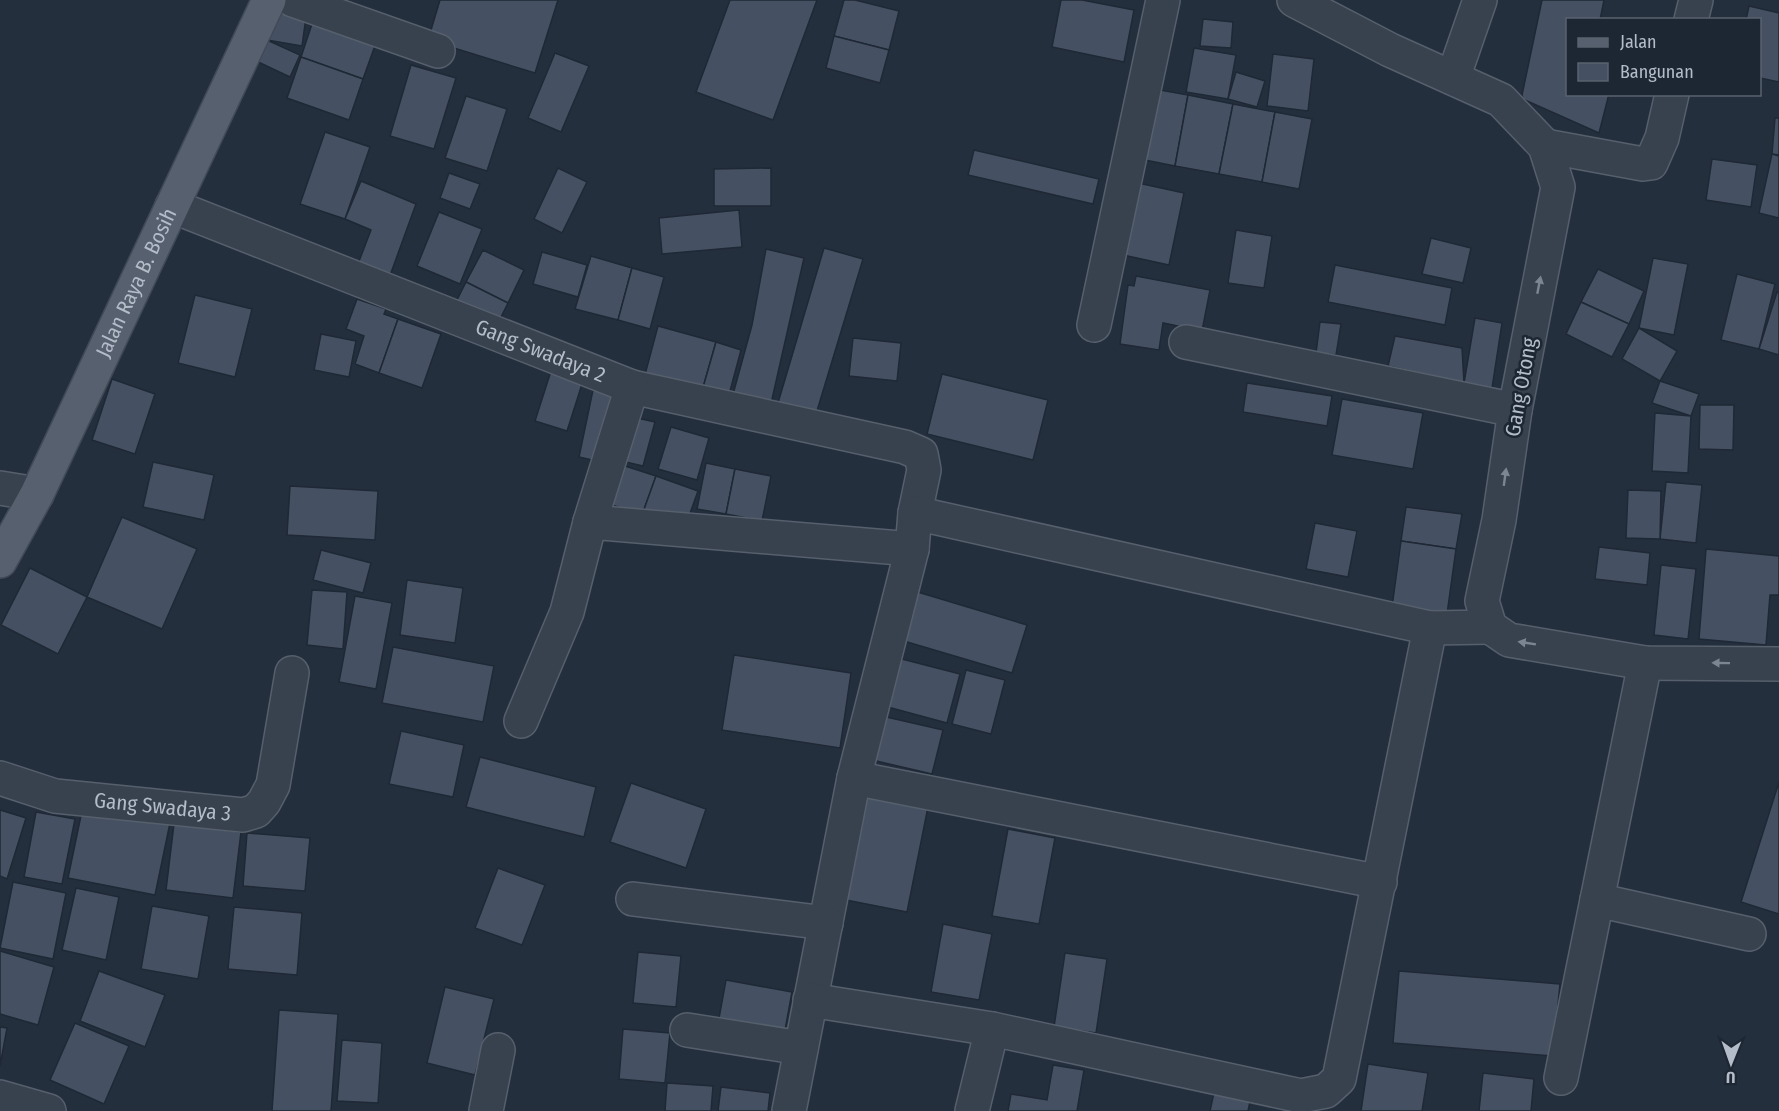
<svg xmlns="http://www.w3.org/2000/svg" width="1779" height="1111" font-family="'Fira Sans Condensed',sans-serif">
<rect width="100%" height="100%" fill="#242f3e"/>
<g fill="#455162" stroke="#1f2835" stroke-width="1.5">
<path d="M440 0H558L535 73 428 40Z"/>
<path d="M730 0H817L773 120 696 92Z"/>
<path d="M844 0H855L899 11 889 50 834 36Z"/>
<path d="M1061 0H1082L1134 10 1124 62 1052 47Z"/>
<path d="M1542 0H1604L1600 20H1568V94H1609L1599 133 1523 99 1522 95Z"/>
<path d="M1749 6 1779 13V82L1760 78V20H1746Z"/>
<path d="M271 12 306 17 302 46 267 40Z"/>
<path d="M314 18 377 40 363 79 301 57Z"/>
<path d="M1203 19 1233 22 1231 48 1200 46Z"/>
<path d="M834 36 889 50 880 83 826 68Z"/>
<path d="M267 40 300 55 290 77 256 61Z"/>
<path d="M1194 48 1236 55 1228 99 1186 92Z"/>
<path d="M555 53 589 66 561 132 528 118Z"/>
<path d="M1273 54 1314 59 1308 111 1267 106Z"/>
<path d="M301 57 363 79 349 120 287 98Z"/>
<path d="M411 65 456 78 434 149 390 136Z"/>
<path d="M1236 72 1265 81 1257 107 1228 99Z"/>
<path d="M1149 88 1188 95 1175 166 1135 158Z"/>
<path d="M1188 95 1233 104 1219 174 1175 166Z"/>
<path d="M466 96 507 109 487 171 445 158Z"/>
<path d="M1233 104 1275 112 1262 182 1219 174Z"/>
<path d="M1275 112 1312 119 1299 189 1262 182Z"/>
<path d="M1775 118H1779V155L1772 154Z"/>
<path d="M325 132 370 147 345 219 300 204Z"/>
<path d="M974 150 1099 179 1093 204 968 175Z"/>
<path d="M1772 154 1779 156V218L1759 213Z"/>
<path d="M1712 159 1757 165 1751 207 1706 200Z"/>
<path d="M558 168 587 182 562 233 534 219Z"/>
<path d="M771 168V206H714V169Z"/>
<path d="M449 173 480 184 470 209 440 198Z"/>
<path d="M361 181 416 204 388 281 356 269 371 230 345 219Z"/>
<path d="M1129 181 1184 193 1169 265 1114 253Z"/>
<path d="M739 210 742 247 662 254 659 218Z"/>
<path d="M439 212 482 229 460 284 417 266Z"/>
<path d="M1236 230 1272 236 1264 288 1228 283Z"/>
<path d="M1431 238 1471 248 1463 283 1422 274Z"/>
<path d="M824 248 863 259 813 424 775 413Z"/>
<path d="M766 249 804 258 770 408 732 398 752 325Z"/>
<path d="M483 250 524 270 508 303 466 282Z"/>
<path d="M542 252 587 265 578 297 533 284Z"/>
<path d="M591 256 632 268 618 320 575 309Z"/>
<path d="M1653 258 1688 264 1674 335 1639 328Z"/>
<path d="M1335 265 1452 288 1445 325 1328 302Z"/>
<path d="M632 268 664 277 650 329 618 320Z"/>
<path d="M1598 269 1644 291 1629 324 1581 302Z"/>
<path d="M1737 274 1775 284 1759 349 1721 340Z"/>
<path d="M1136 276 1210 290 1202 331 1163 323 1159 350 1120 344 1128 285 1134 286Z"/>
<path d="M466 282 508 303 494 331 451 312Z"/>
<path d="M1777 292 1779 293V355L1759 349Z"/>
<path d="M195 295 252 309 235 377 178 363Z"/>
<path d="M357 299 386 309 384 314 398 319 379 373 355 364 364 336 346 329Z"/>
<path d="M1581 302 1629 324 1612 357 1566 334Z"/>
<path d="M1475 318 1502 323 1492 388 1464 383Z"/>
<path d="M398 319 441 334 422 388 379 373Z"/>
<path d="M1320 322 1341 324 1336 355 1316 353Z"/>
<path d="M658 326 716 342 700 398 643 382Z"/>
<path d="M1639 328 1677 351 1660 381 1622 359Z"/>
<path d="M321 334 356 341 349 377 314 370Z"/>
<path d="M1395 336 1462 348 1464 383 1388 366Z"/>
<path d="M853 338 901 343 897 381 849 376Z"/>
<path d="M716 342 741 350 726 406 700 398Z"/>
<path d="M551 371 583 381 567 431 535 421Z"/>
<path d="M942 374 1048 400 1033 460 927 434Z"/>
<path d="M112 379 155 394 135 454 92 440Z"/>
<path d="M1660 381 1699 394 1691 416 1652 403Z"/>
<path d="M1247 383 1332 396 1327 426 1243 412Z"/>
<path d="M593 390 616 395 601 462 579 457Z"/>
<path d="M1342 399 1423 413 1413 469 1332 455Z"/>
<path d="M1700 405H1734L1733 450 1699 449Z"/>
<path d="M1655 413 1691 416 1688 473 1652 471Z"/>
<path d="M628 416 655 422 643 466 617 460Z"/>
<path d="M671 427 709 438 697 480 658 469Z"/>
<path d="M153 462 214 475 204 520 143 507Z"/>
<path d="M706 463 735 469 726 514 697 509Z"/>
<path d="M622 465 656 476 642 515 609 504Z"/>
<path d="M735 469 771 476 762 521 726 514Z"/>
<path d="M656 476 698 491 684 530 642 515Z"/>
<path d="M1666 482 1702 485 1696 543 1660 539Z"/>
<path d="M290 486 378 491 375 540 287 535Z"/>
<path d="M1628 490 1661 491 1660 539 1626 538Z"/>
<path d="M1406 507 1462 514 1456 549 1401 541Z"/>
<path d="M122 517 197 549 162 629 87 597Z"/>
<path d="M1315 523 1357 531 1348 577 1306 569Z"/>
<path d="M1401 541 1456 549 1447 614 1392 607Z"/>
<path d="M1599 547 1650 553 1647 585 1595 579Z"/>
<path d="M1706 549 1779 556V595H1770L1766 645 1699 639Z"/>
<path d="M321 550 371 563 363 593 313 580Z"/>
<path d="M1661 565 1696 569 1688 639 1654 635Z"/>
<path d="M30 568 87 597 58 654 1 625Z"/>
<path d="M407 580 463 588 455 643 400 635Z"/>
<path d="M312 590 347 592 343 649 307 645Z"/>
<path d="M911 590 1027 625 1012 673 897 639Z"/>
<path d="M355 596 392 603 376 689 339 682Z"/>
<path d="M393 647 494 666 483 722 382 703Z"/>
<path d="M734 655 851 673 840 748 722 730Z"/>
<path d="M898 658 960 674 947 723 884 706Z"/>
<path d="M966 670 1005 680 991 734 952 724Z"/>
<path d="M882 716 943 730 932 774 872 760Z"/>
<path d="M401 731 464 745 453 797 389 784Z"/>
<path d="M480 757 596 787 584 837 466 807Z"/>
<path d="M1779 782V914L1741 902Z"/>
<path d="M631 783 706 809 686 868 610 842Z"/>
<path d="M868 789 929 802 907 912 846 900Z"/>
<path d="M83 806 170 823 155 895 68 878Z"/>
<path d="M0 810 26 818 7 879 0 876Z"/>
<path d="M36 812 75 819 62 884 24 877Z"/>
<path d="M174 824 241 832 233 898 166 890Z"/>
<path d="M1008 829 1055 838 1039 924 992 916Z"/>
<path d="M247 833 310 838 305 891 243 886Z"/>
<path d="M498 868 545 885 522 945 475 928Z"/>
<path d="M13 882 66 893 53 959 0 948Z"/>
<path d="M76 888 119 897 106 960 62 950Z"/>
<path d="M152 906 209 916 198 979 141 969Z"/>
<path d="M234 907 302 913 297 975 228 969Z"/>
<path d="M943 924 992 934 979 1000 931 992Z"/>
<path d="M0 951 54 967 38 1025 0 1014Z"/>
<path d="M638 952 681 956 676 1007 633 1003Z"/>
<path d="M1065 953 1107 959 1096 1033 1054 1027Z"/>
<path d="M99 971 165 995 145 1047 80 1021Z"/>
<path d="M1399 971 1560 984 1553 1056 1393 1043Z"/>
<path d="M726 980 792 992 783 1041 717 1029Z"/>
<path d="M445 987 494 999 475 1075 427 1063Z"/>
<path d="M279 1010 338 1014 331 1111H272Z"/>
<path d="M75 1023 129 1046 104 1104 50 1080Z"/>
<path d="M0 1027 7 1028 0 1066Z"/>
<path d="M623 1029 670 1033 665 1083 619 1079Z"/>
<path d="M342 1040 382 1043 378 1103 337 1101Z"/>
<path d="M1368 1064 1428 1073 1422 1111H1361Z"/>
<path d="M1053 1065 1084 1070 1077 1111H1008L1011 1094 1047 1100Z"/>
<path d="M1483 1073 1534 1079 1531 1111H1479Z"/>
<path d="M667 1083 713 1086 711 1111H665Z"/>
<path d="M721 1087 770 1093 768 1111H718Z"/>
<path d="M1215 1088 1251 1097 1248 1111H1210Z"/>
</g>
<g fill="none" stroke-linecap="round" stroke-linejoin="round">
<defs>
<g id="minor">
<path d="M293 0 438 51"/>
<path d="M1294 0 1390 50 1501 100 1545 146 1558 187 1515 410 1499 520 1482 601 1490 627 1509 640 1645 663 1779 664"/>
<path d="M1691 20 1696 0"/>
<path d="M1453 78 1480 0"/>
<path d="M1545 146 1643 164 1651 163 1662 138 1672 94"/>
<path id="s1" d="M172 206 632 387 905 447 921 454 924 470 915 513 912 549 854 778 789 1111"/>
<path d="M1094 325 1163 0"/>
<path d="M1186 342 1515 410"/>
<path d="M0 488 37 494"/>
<path d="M915 513 1430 628 1490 627"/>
<path d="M590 522 912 549"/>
<path d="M521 721 567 612 590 522 632 387"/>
<path id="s2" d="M0 778 55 796 243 815 256 811 264 802 273 785 292 673"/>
<path d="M854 778 1380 882"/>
<path d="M633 899 826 923"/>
<path d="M1597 900 1749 934"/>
<path d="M810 1000 992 1029 1301 1096 1326 1091 1339 1079 1430 628"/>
<path d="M687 1030 801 1048"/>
<path d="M1561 1078 1645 663"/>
<path d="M0 1097 49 1111"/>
<path d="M486 1111 498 1050"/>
<path d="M972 1111 992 1029"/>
</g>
<g id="major">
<path id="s3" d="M0 561 37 494 269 0"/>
</g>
</defs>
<use href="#minor" stroke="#565f6c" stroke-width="36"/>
<use href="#major" stroke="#414a57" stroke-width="36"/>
<use href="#minor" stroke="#38414e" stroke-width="33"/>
<use href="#major" stroke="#56606e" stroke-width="33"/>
</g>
<defs><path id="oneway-solid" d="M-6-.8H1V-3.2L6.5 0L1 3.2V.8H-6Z" transform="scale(1.5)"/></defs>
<g fill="#7c8592">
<use href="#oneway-solid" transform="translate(1539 285) rotate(-79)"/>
<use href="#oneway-solid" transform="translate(1505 477) rotate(-82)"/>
<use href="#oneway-solid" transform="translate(1527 643) rotate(-171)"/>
<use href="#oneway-solid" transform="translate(1721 663) rotate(-179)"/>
</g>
<g text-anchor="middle" stroke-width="5" stroke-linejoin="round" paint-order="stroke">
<g font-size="21" fill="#b4bcc9" stroke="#1d2633">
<text dy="7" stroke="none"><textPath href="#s3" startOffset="310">Jalan Raya B. Bosih</textPath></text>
<text dy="7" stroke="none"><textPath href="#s1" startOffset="396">Gang Swadaya 2</textPath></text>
<text transform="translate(1521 387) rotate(-80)" y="7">Gang Otong</text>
<text dy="7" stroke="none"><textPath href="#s2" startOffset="166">Gang Swadaya 3</textPath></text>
</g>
</g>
<rect x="1566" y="18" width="195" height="78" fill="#1d2633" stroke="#59626f" stroke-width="1.5"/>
<rect x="1578" y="38" width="30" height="9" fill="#56606e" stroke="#59626f" stroke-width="1.5"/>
<text x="1620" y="48" font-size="18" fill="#b4bcc9">Jalan</text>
<rect x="1578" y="63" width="30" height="18" fill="#455162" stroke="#59626f" stroke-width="1.5"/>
<text x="1620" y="78" font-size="18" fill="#b4bcc9">Bangunan</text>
<g transform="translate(1731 1063) rotate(181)" stroke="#1d2633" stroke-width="4.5" paint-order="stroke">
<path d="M0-4.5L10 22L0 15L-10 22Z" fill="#b4bcc9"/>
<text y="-9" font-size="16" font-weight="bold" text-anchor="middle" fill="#b4bcc9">U</text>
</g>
</svg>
